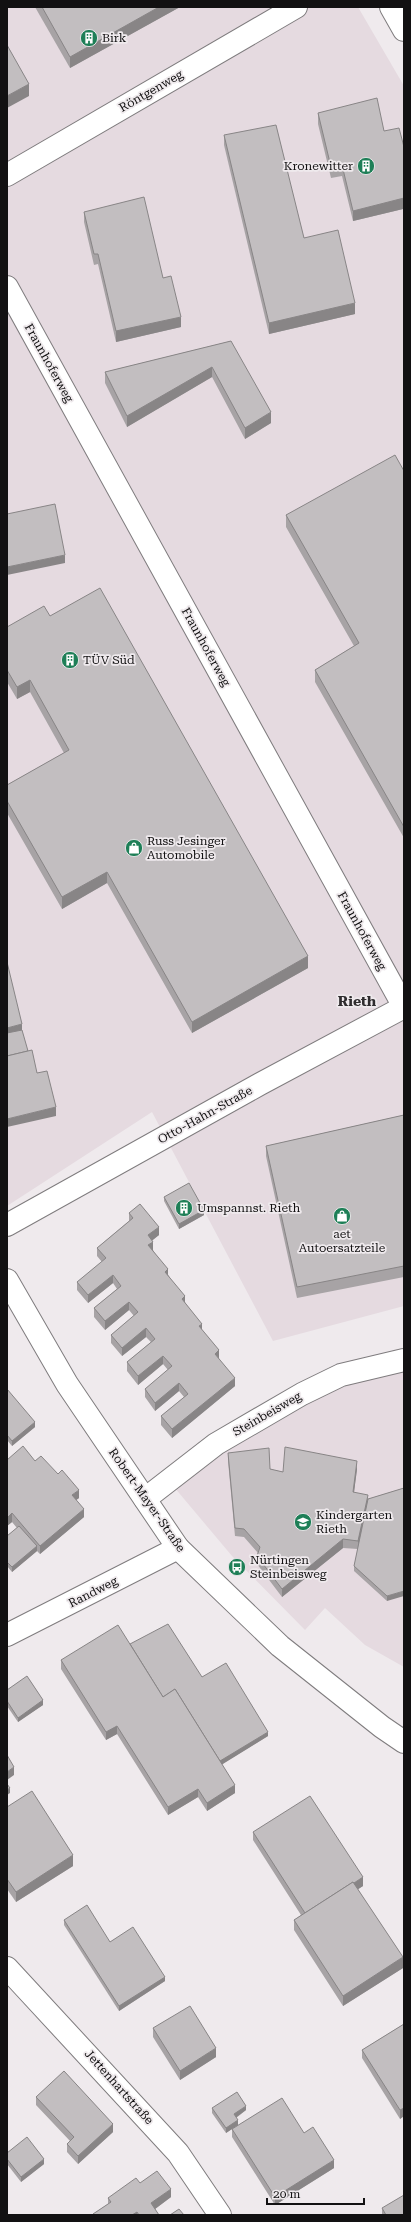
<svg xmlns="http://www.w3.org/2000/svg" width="411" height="2222" font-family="'Roboto Serif',serif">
<rect width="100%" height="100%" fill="#efeaed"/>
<g fill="#e5dae0">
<path d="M7 7H358L404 86V1306L273 1341 152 1112 7 1206Z"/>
<path d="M404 1367V1667L365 1645 325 1608 305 1630 232 1556 174 1487 193 1470 294 1407 364 1377Z"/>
</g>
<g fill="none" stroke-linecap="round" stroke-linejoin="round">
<defs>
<g id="minor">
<path d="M391 7 404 30"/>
<path d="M7 175 296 7"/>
<path d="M7 287 404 1007"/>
<path d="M7 1225 260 1084 404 1007"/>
<path d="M7 1280 67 1384 178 1548 280 1646 382 1727 404 1742"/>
<path d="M145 1499 216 1444 302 1394 341 1375 404 1360"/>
<path d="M7 1635 178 1548"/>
<path d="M7 1968 178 2153 220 2215"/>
</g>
</defs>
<use href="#minor" stroke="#7f7c7e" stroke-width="24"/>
<use href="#minor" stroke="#fff" stroke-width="22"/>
</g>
<g fill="#a7a3a5">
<path d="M35 7H180L70 68Z"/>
<path d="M318 113 384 131 404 147V215L403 209 353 221 342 176 331 178 318 124Z"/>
<path d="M224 135 304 238 355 314 269 334 224 145Z"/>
<path d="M84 212 163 278 181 327 116 342 98 264 94 265 84 222Z"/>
<path d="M231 341 271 423 245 439 212 377 127 427 105 383V372Z"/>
<path d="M404 471V838L315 682V670L354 646 286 527V515Z"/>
<path d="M50 616 308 968 192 1033 107 883 62 909 7 813V785L64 753 30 692 17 699 7 682V627Z"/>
<path d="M404 1115V1277L297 1298 266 1156V1146Z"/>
<path d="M164 1197 204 1215 179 1229 164 1201Z"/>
<path d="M129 1213 159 1235 152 1240 153 1250 202 1330 235 1386 172 1438 161 1425V1416L184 1397 179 1391 155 1411 145 1397V1389L168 1370 163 1364 138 1385 127 1371V1362L151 1342 146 1337 122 1356 111 1343V1335L134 1316 129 1310 105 1330 94 1317V1308L117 1289 113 1283 88 1303 77 1290V1282L102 1262 97 1256V1248L129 1221Z"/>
<path d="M7 1389 35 1427 12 1446 7 1440Z"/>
<path d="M228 1453 270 1469 283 1472 357 1469 354 1492 368 1499 404 1488 387 1601 354 1571V1566L358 1549 343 1548 282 1597 257 1564V1556L258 1553 244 1537 235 1536 228 1461Z"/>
<path d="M7 1460 35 1461 79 1498 76 1500 84 1517 40 1554 37 1551 12 1572 7 1566V1536L17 1528 12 1522 7 1526Z"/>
<path d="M130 1644 202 1677 268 1736 222 1764 235 1793 207 1811 198 1797 168 1815 117 1734 106 1740 61 1669V1660Z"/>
<path d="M7 1690 43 1705 18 1722 7 1706Z"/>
<path d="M7 1807 73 1866 16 1902 7 1889Z"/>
<path d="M253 1832 363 1886 358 1889 403 1968 343 2006 294 1930V1920L301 1915 253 1840Z"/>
<path d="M64 1920 110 1942 165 1981 119 2011 64 1925Z"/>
<path d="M404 2024V2116L400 2119 362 2058V2050Z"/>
<path d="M153 2028 216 2057 180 2080 153 2037Z"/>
<path d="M36 2097 113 2132 78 2164 67 2152V2144L70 2141 36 2105Z"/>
<path d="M212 2108 246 2110 236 2118 238 2125 304 2133 334 2168 275 2205 232 2137V2129L226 2133 212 2113Z"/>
<path d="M7 2153 44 2164 21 2182 7 2164Z"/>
<path d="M140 2183 171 2197 155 2209 159 2215H93V2214L108 2204V2198Z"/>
<path d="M382 2208 404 2215H382Z"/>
</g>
<g fill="#888586">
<path d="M159 7H180L70 68V57Z"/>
<path d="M29 84V96L7 108V96Z"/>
<path d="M404 198V208L403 205V209L353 221V211Z"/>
<path d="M355 303V314L269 334V323Z"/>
<path d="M181 317V327L116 342V331Z"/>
<path d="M212 367V377L127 427V416Z"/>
<path d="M271 412V423L245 439V428Z"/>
<path d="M65 555V563L7 575V567Z"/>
<path d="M30 680V692L17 699V687Z"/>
<path d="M107 872V883L62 909V897Z"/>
<path d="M308 956V968L192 1033V1022Z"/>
<path d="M22 1024V1035L7 1038V1028Z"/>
<path d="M56 1107V1116L7 1127V1119Z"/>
<path d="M204 1210V1215L179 1229V1224Z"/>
<path d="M159 1227V1235L148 1244V1235Z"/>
<path d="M153 1242V1250L148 1253V1245Z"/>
<path d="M168 1269V1277L165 1272Z"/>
<path d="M113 1275V1283L88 1303V1295Z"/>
<path d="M185 1296V1304L182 1299Z"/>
<path d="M129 1302V1310L105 1330V1321Z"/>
<path d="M202 1324V1332L199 1326Z"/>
<path d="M146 1328V1337L122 1356V1348Z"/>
<path d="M219 1350V1359L215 1354Z"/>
<path d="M163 1356V1364L138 1385V1376Z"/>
<path d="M235 1378V1386L172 1438V1429Z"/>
<path d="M179 1383V1391L155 1411V1403Z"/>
<path d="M35 1422V1427L12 1446V1441Z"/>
<path d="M357 1461V1469L353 1500V1492Z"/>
<path d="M79 1490V1498L72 1503V1495Z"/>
<path d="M368 1495V1503L358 1550V1541Z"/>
<path d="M84 1509V1517L40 1554V1546Z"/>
<path d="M12 1513V1522L7 1526V1518Z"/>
<path d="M343 1539V1548L282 1597V1589Z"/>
<path d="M37 1546V1551L12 1572V1567Z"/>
<path d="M404 1591V1596L387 1601V1596Z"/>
<path d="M43 1700V1705L18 1722V1718Z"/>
<path d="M117 1726V1734L106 1740V1732Z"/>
<path d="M268 1732V1736L218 1767V1762Z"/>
<path d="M14 1767V1775L7 1780V1772Z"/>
<path d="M235 1785V1793L207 1811V1803Z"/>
<path d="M10 1788V1793L7 1795V1790Z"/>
<path d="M198 1789V1797L168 1815V1807Z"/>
<path d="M73 1855V1866L16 1902V1892Z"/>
<path d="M363 1877V1886L306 1923V1914Z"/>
<path d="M403 1957V1968L343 2006V1996Z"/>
<path d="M165 1977V1981L119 2011V2006Z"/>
<path d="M216 2048V2057L180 2080V2071Z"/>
<path d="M246 2106V2110L234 2119V2114Z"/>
<path d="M404 2108V2116L400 2119V2110Z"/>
<path d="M238 2120V2125L226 2133V2128Z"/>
<path d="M113 2124V2132L78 2164V2156Z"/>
<path d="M44 2159V2164L21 2182V2177Z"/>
<path d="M334 2160V2168L275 2205V2197Z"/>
<path d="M171 2189V2197L151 2212V2203Z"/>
<path d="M137 2212V2215H132Z"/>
</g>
<g fill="#c2bec0" stroke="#888586">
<path d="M42 7H159L70 57Z"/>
<path d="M7 45 29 84 7 96Z"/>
<path d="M377 98 384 131 399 128 404 147V198L353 211 342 165 331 167 318 113Z"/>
<path d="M276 125 304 238 338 230 355 303 269 323 224 135Z"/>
<path d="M144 197 163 278 171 276 181 317 116 331 98 254H94L84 212Z"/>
<path d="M231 341 271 412 245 428 212 367 127 416 105 372Z"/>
<path d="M395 455 404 471V827L315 670 359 643 286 515Z"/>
<path d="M55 504 65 555 7 567V514Z"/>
<path d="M100 588 308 956 192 1022 107 872 62 897 7 801V785L69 750 30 680 17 687 7 670V627L44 606 50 616Z"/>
<path d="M7 962 22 1024 7 1028Z"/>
<path d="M22 1030 28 1051 7 1056V1033Z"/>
<path d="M32 1050 37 1073 47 1071 56 1107 7 1119V1056Z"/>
<path d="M404 1115V1266L297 1287 266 1146Z"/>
<path d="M189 1183 204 1210 179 1224 164 1197Z"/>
<path d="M140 1204 159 1227 148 1235 153 1242 148 1245 168 1269 165 1272 185 1296 182 1299 202 1324 199 1326 219 1350 215 1354 235 1378 172 1429 161 1416 188 1394 179 1383 155 1403 145 1389 172 1366 163 1356 138 1376 127 1362 155 1339 146 1328 122 1348 111 1335 138 1312 129 1302 105 1321 94 1308 121 1286 113 1275 88 1295 77 1282 106 1258 97 1248 133 1218 129 1213Z"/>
<path d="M7 1389 35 1422 12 1441 7 1435Z"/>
<path d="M23 1446 35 1461 41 1456 58 1474 62 1470 79 1490 72 1495 84 1509 40 1546 12 1513 7 1518V1460Z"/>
<path d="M285 1447 357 1461 353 1492 368 1495 358 1541 343 1539 282 1589 257 1556 260 1547 244 1529 235 1528 228 1453 269 1448 270 1469 283 1472Z"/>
<path d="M404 1488V1591L387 1596 354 1566 368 1499Z"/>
<path d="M19 1526 37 1546 12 1567 7 1562V1536Z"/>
<path d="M168 1624 202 1677 226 1663 268 1732 220 1761 175 1689 163 1697 130 1644Z"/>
<path d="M118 1625 163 1697 175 1689 235 1785 207 1803 198 1789 168 1807 117 1726 106 1732 61 1660Z"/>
<path d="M27 1676 43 1700 18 1718 7 1701V1690Z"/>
<path d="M7 1755 14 1767 7 1772Z"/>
<path d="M7 1784 10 1788 7 1790Z"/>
<path d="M32 1791 73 1855 16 1892 7 1879V1807Z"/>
<path d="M310 1796 363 1877 354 1883 353 1882 305 1913 253 1832Z"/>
<path d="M353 1882 403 1957 343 1996 294 1920Z"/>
<path d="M87 1905 110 1942 133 1927 165 1977 119 2006 64 1920Z"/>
<path d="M190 2006 216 2048 180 2071 153 2028Z"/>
<path d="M404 2024V2108L400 2110 362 2050Z"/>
<path d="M64 2071 113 2124 78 2156 67 2144 74 2137 36 2097Z"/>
<path d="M237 2092 246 2106 234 2114 238 2120 226 2128 212 2108Z"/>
<path d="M282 2098 304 2133 313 2127 334 2160 275 2197 232 2129Z"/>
<path d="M27 2137 44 2159 21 2177 7 2159V2153Z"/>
<path d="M157 2171 171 2189 151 2203 159 2215H139L137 2212 132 2215H94L93 2214 111 2202 108 2198 136 2178 140 2183Z"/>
<path d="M404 2195V2215H386L382 2208Z"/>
<path d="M179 2209 184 2215H170Z"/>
</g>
<defs>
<symbol id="building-disc" viewBox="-11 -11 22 22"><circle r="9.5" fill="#1e7f57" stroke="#efeaed"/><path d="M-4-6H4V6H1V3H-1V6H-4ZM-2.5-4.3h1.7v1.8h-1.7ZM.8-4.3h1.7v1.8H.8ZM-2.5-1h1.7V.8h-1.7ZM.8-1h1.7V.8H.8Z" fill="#fff"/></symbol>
<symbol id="shop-disc" viewBox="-11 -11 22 22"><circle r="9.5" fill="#1e7f57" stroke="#efeaed"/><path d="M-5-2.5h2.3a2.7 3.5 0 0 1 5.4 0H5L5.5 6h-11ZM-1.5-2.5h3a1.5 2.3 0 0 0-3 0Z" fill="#fff"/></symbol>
<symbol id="school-disc" viewBox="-11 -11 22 22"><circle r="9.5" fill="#1e7f57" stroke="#efeaed"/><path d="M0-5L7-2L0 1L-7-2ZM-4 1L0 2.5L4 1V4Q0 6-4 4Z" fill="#fff"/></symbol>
<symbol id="bus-disc" viewBox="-11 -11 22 22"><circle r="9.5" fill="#1e7f57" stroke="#efeaed"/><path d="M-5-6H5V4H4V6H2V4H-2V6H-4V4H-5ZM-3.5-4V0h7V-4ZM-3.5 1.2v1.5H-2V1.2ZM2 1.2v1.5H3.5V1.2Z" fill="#fff"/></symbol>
</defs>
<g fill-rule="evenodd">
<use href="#building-disc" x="79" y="28" width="20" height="20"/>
<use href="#building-disc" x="356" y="156" width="20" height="20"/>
<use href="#building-disc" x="60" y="650" width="20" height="20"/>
<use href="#shop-disc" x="124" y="838" width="20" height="20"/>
<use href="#building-disc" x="174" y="1198" width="20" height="20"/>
<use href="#shop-disc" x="332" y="1206" width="20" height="20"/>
<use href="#school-disc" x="293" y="1512" width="20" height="20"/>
<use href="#bus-disc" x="227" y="1557" width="20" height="20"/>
</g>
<g text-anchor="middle" stroke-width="3.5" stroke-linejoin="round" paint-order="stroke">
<g font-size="12" fill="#121112" stroke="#efeaed" text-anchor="start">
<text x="102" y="42">Birk</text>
<text x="353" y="170" text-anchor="end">Kronewitter</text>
<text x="83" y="664">TÜV Süd</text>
<text x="147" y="845">Russ Jesinger<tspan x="147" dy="14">Automobile</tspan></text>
<text x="197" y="1212">Umspannst. Rieth</text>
<text x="342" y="1238" text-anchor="middle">aet<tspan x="342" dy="14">Autoersatzteile</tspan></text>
<text x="316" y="1519">Kindergarten<tspan x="316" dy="14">Rieth</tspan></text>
<text x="250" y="1564">Nürtingen<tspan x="250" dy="14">Steinbeisweg</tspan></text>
</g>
<g font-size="12" fill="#121112" stroke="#efeaed">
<text transform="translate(151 91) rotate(-30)" y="4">Röntgenweg</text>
<text transform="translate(49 363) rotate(61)" y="4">Fraunhoferweg</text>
<text transform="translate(206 647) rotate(61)" y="4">Fraunhoferweg</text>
<text transform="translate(362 931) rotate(61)" y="4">Fraunhoferweg</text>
<text transform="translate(205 1115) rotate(-29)" y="4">Otto-Hahn-Straße</text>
<text transform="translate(267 1414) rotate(-30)" y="4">Steinbeisweg</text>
<text transform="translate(147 1500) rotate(55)" y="4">Robert-Mayer-Straße</text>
<text transform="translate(93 1592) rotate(-27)" y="4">Randweg</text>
<text transform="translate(119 2087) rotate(48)" y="4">Jettenhartstraße</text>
</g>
<g font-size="14" font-weight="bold" fill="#2f2c2e" stroke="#efeaed">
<text x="357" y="1006">Rieth</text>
</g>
</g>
<rect width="411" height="2222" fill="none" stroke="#121112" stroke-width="16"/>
<path d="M267 2198v6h97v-6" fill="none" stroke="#121112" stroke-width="2"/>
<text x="273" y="2198" font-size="12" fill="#121112" stroke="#efeaed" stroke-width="3" paint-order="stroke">20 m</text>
</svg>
